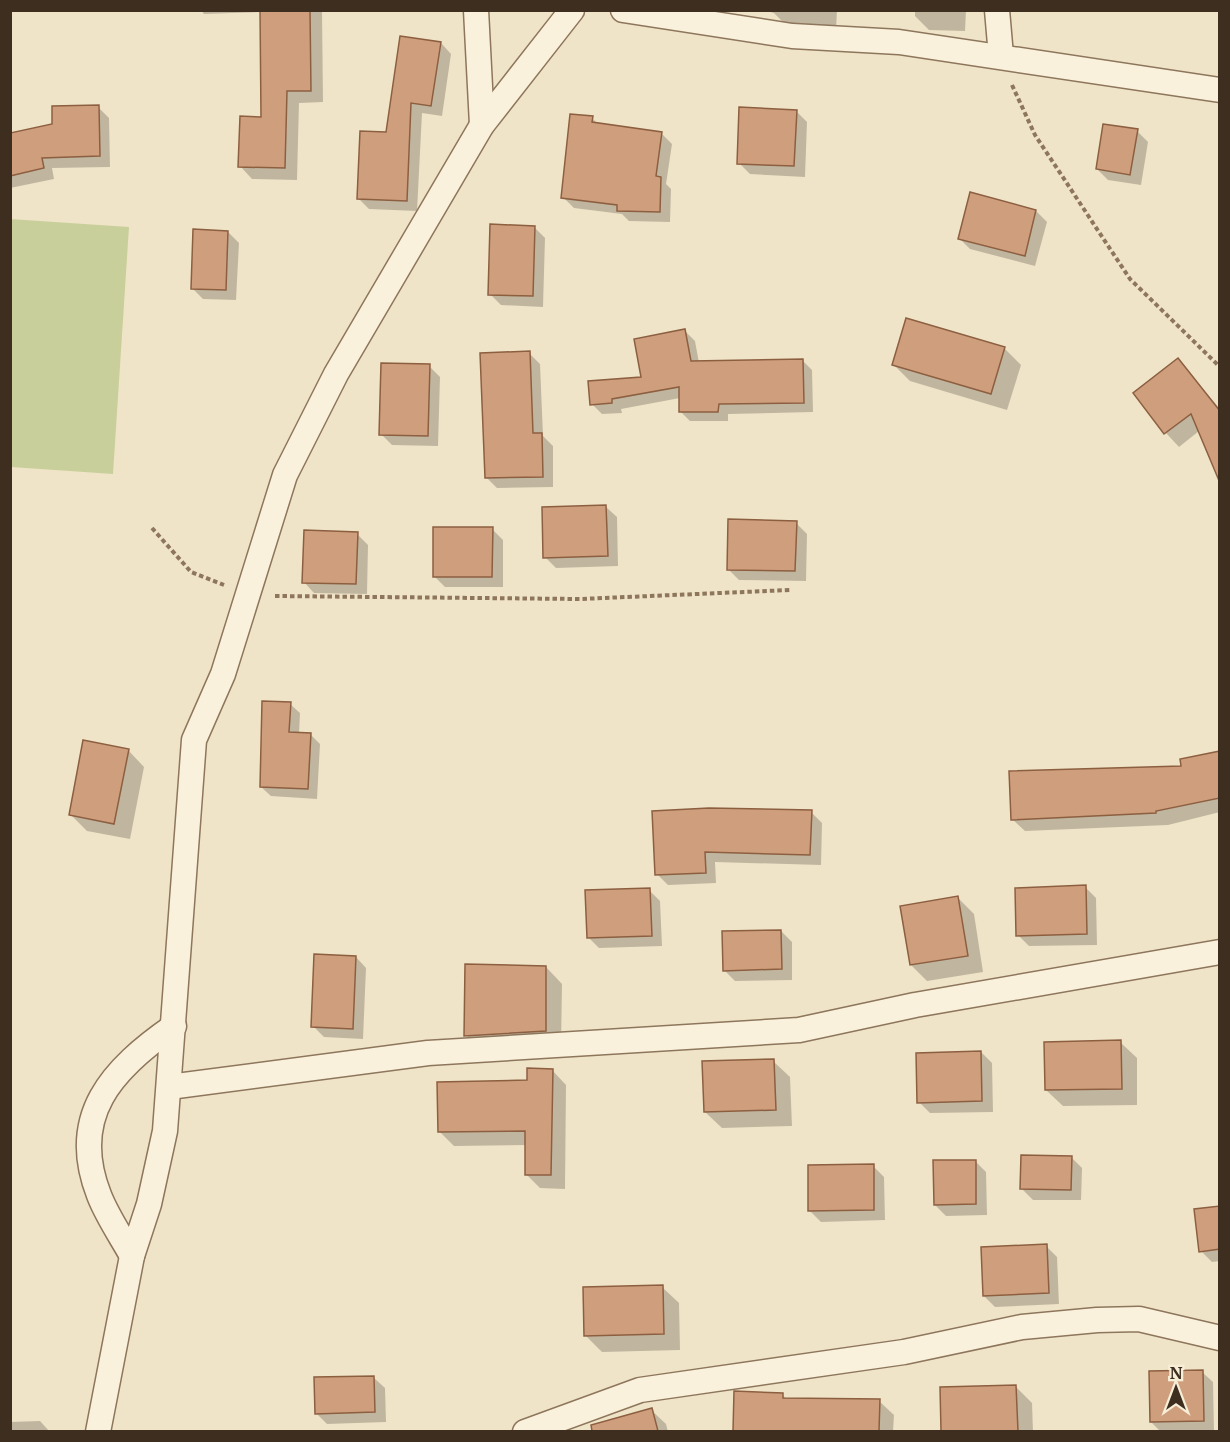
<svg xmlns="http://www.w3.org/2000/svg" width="1230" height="1442" font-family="Merriweather,serif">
<rect width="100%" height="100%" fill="#f0e4c8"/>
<path fill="#c9cf9b" d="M10 219 129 227 113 474 11 467Z"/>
<g fill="#0003">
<path d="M201 10H322L323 102 299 103 297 180 252 179 240 166 262 118 261 12 204 14Z"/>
<path d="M763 10H837L836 30 789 28 774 13Z"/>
<path d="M915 10H966L965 31 929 30 915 16Z"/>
<path d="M441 43 451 54 442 116 422 113 417 211 369 209 358 198 387 134Z"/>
<path d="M98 107 109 118 110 167 52 168 54 179 10 188V134L54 125Z"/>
<path d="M796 111 807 122 805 177 750 174 739 163Z"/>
<path d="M592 118 598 124 662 134 672 144 666 184 671 189 670 222 629 221 622 214 574 208 563 197Z"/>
<path d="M1137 131 1148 142 1141 185 1108 180 1097 169Z"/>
<path d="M971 194 1036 211 1047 222 1035 266 970 249 959 238Z"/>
<path d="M534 227 545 238 543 307 501 305 490 294Z"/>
<path d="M228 232 239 243 236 300 203 299 192 288Z"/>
<path d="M685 331 695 341 699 363 802 360 812 370 813 412 728 414V421H690L680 411V398L621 409 622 413 602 414 592 404 643 379Z"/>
<path d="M1004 348 1021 365 1007 410 910 381 894 365Z"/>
<path d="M529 353 540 364 543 436 553 446V487L497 488 486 477Z"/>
<path d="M1178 360 1220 409V482L1199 431 1179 447 1166 433Z"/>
<path d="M429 366 440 377 438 446 392 445 381 434Z"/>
<path d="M606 507 617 517 618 566 556 568 545 557Z"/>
<path d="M796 523 807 534 806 581 739 580 728 569Z"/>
<path d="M492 529 503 540V587H445L434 576Z"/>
<path d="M357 534 368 545 367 594 314 593 304 582Z"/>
<path d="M290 704 300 713 299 734H310L320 744 317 799 271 796 261 787Z"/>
<path d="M128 750 144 767 130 839 87 831 70 814Z"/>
<path d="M1220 752V812L1168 825 1025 831 1012 819 1183 767Z"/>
<path d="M654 812H811L822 823 821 865 715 862 716 883 668 885 657 874Z"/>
<path d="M1085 887 1096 898 1097 945 1029 946 1018 935Z"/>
<path d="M649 890 660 901 662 946 599 948 588 937Z"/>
<path d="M958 898 974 914 983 972 927 981 911 965Z"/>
<path d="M781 931 792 942V980L735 981 724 970Z"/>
<path d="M356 957 366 968 363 1039 324 1037 313 1026Z"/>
<path d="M546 967 562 984 561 1047 482 1051 466 1035Z"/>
<path d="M1120 1042 1137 1058V1105L1063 1106 1046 1090Z"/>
<path d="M981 1052 992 1063 993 1112 930 1113 919 1102Z"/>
<path d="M773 1061 790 1077 792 1126 722 1128 705 1112Z"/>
<path d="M552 1070 566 1085 565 1189 540 1188 526 1174 527 1145 454 1146 440 1132Z"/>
<path d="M1071 1157 1082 1168 1081 1200H1033L1022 1189Z"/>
<path d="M975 1161 986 1172 987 1215 946 1216 935 1205Z"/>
<path d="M873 1166 884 1177 885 1220 821 1222 810 1211Z"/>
<path d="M1220 1207V1261L1212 1262 1201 1251Z"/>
<path d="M1046 1246 1057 1257 1059 1304 995 1307 984 1296Z"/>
<path d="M662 1287 679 1303 680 1350 602 1352 585 1335Z"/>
<path d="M1202 1372 1213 1382 1214 1432H1161L1151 1422Z"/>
<path d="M374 1378 385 1388 386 1422 327 1424 316 1413Z"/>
<path d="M1016 1387 1032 1403 1033 1432H942L941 1389Z"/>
<path d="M736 1393 782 1395 787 1399 879 1401 894 1415 893 1432H734Z"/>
<path d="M651 1410 666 1424 668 1432H591Z"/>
<path d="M40 1421 50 1432H10V1422Z"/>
</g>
<g fill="#cf9f7d" stroke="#8d5f41" stroke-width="1.5">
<path d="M260 10H310L311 91H287L285 168 238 167 240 116 261 117Z"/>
<path d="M400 36 441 42 431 106 411 103 407 201 357 199 360 131 386 132Z"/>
<path d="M99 105 100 156 42 158 44 168 10 176V133L52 124V106Z"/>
<path d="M739 107 797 110 794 166 737 164Z"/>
<path d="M570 114 593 116 592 122 662 132 656 176 661 177 660 212 617 211V205L561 198Z"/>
<path d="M1103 124 1138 129 1130 175 1096 169Z"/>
<path d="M970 192 1036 210 1025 256 958 239Z"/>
<path d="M490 224 535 226 533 296 488 295Z"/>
<path d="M193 229 228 231 226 290 191 289Z"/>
<path d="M906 318 1005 347 991 394 892 365Z"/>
<path d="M685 329 691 361 803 359 804 403 719 404 718 412H679V387L612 399V403L590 405 588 381 641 377 634 339Z"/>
<path d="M530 351 533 433H542L543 477 485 478 480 353Z"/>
<path d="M1178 358 1220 411V483L1191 414 1164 434 1133 393Z"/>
<path d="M381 363 430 364 428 436 379 435Z"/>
<path d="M606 505 608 556 543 558 542 507Z"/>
<path d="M728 519 797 521 795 571 727 570Z"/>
<path d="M433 527H493L492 577H433Z"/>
<path d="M304 530 358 532 356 584 302 583Z"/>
<path d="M262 701 291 702 289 732 311 733 308 789 260 787Z"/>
<path d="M83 740 129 749 114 824 69 815Z"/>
<path d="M1220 751V798L1156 811V813L1011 820 1009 771 1181 766 1180 759Z"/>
<path d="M709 808 812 810 810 855 705 852 706 873 655 875 652 811Z"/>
<path d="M1086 885 1087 934 1016 936 1015 888Z"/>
<path d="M650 888 652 936 587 938 585 890Z"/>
<path d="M958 896 968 956 910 965 900 906Z"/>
<path d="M781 930 782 969 723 971 722 931Z"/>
<path d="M314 954 356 956 353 1029 311 1027Z"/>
<path d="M465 964 546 966V1031L464 1036Z"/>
<path d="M1121 1040 1122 1089 1045 1090 1044 1042Z"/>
<path d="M981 1051 982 1101 917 1103 916 1053Z"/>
<path d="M774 1059 776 1110 704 1112 702 1061Z"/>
<path d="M527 1068 553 1069 551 1175H525V1131L438 1132 437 1082 527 1080Z"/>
<path d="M1021 1155 1072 1156 1071 1190 1020 1189Z"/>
<path d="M933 1160H976V1204L934 1205Z"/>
<path d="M874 1164V1210L808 1211V1165Z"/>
<path d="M1220 1206V1249L1199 1252 1194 1209Z"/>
<path d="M1047 1244 1049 1293 983 1296 981 1247Z"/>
<path d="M663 1285 664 1334 584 1336 583 1287Z"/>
<path d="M1203 1370 1204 1421 1150 1422 1149 1371Z"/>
<path d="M374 1376 375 1412 315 1414 314 1377Z"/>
<path d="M1016 1385 1018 1431H941L940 1387Z"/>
<path d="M734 1391 783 1393V1398L880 1399 879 1431H733Z"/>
<path d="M652 1408 658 1431H592L591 1425Z"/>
</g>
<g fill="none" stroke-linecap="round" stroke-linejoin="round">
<defs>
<g id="street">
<path d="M476 10 482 125"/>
<path d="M623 10 792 36 899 42 1220 90"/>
<path d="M997 10 1001 56"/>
<path d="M169 1087 428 1053 799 1030 915 1005 1220 952"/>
<path d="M132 1256C121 1236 107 1216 99 1195 68 1116 112 1069 174 1026"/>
<path d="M98 1432 132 1256 149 1204 165 1131 194 740 223 674 285 475 336 374 482 125 572 10"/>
<path d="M525 1432 640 1390 904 1352 1022 1327 1097 1320 1139 1319 1220 1338"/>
</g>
</defs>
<use href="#street" stroke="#8d765c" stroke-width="27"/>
<g stroke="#8d765c" stroke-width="4" stroke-dasharray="4.5 3" stroke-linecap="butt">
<path d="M1012 85 1035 135 1130 279 1220 367"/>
<path d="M152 528 191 572 224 585"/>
<path d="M275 596 580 599 790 590"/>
</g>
<use href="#street" stroke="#faf1dc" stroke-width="24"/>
</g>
<rect width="1230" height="1442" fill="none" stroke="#3d2e20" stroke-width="24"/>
<g transform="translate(1176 1388)" stroke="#f7eed8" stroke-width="4.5" paint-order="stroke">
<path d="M0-4.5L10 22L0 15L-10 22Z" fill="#3d2e20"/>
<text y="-9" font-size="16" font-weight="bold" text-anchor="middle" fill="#3d2e20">N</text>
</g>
</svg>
